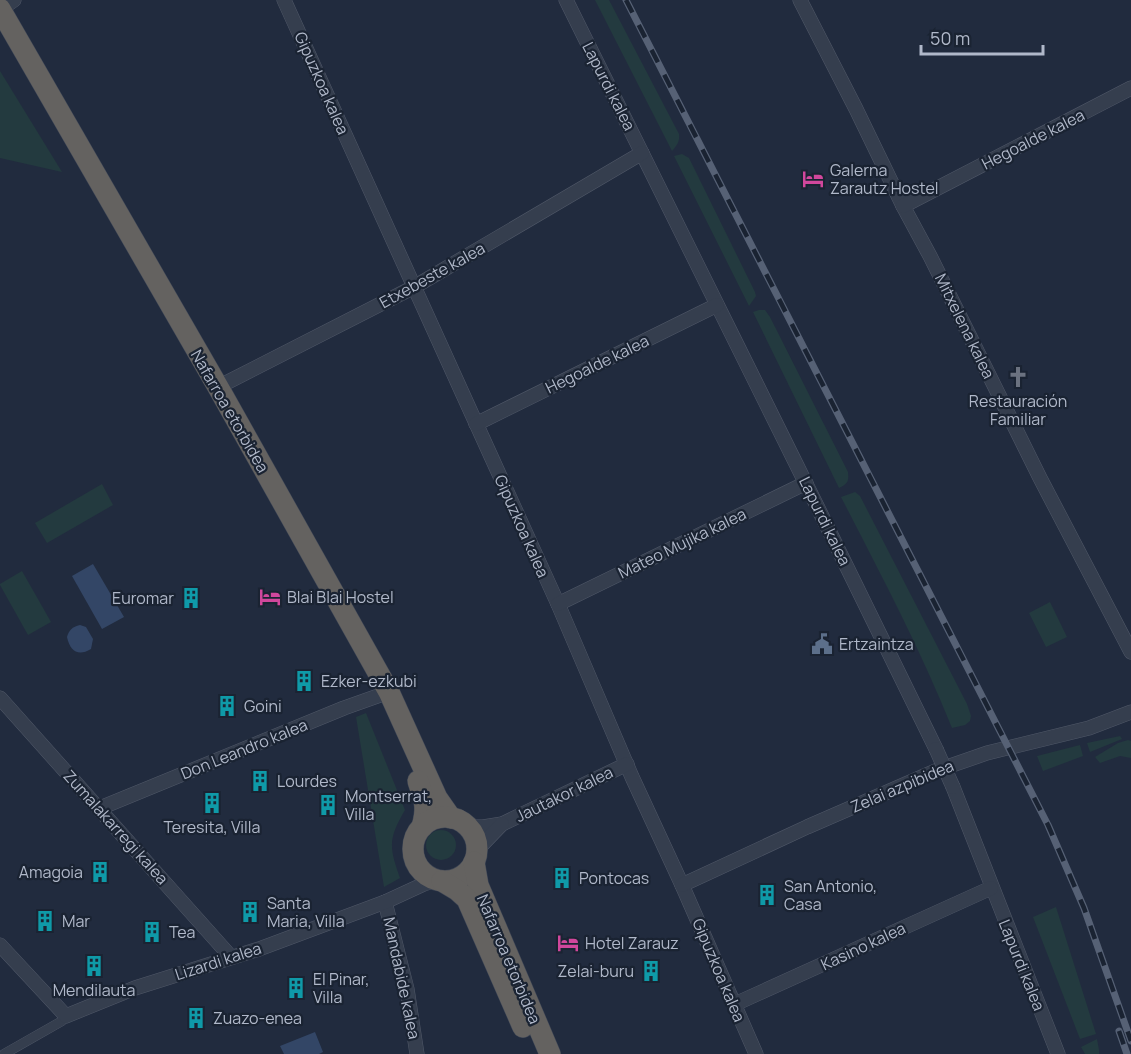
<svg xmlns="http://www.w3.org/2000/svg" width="1131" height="1054" font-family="Manrope,sans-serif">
<rect width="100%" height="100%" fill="#212b3e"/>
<g fill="#233a3f">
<path d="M595 0H609L679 134C680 142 677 145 672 151Z"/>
<path d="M0 71 62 172 0 158Z"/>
<path d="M682 154 689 158 755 292 756 296 749 306 674 156Z"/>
<path d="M759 310H765L770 317 848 472C849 481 848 484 839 488L753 312Z"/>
<path d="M102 484 113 505 47 543 35 523Z"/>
<path d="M855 492 860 496 967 704 971 716 970 721 965 725 952 728C920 648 880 573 841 497Z"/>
<path d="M22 571 51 622 28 635 0 585V584Z"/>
<path d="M1050 602 1067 637 1046 647 1029 613Z"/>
<path d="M366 713 405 810C388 839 389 847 400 878L384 887 356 717Z"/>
<path d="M1120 736 1122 739 1090 752 1087 743Z"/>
<path d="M1128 740 1131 741V758L1120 756 1100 763 1095 757 1118 743Z"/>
<path d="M1080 745 1083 756 1043 771 1037 756Z"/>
<circle cx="441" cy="845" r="15"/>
<path d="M1056 907 1096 1034 1080 1039 1033 917Z"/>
<path d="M1097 1039 1099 1050V1054H1085L1081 1047Z"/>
</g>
<g fill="#334666">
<path d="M93 564 124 617 102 629 72 576Z"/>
<path d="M80 625 86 627 93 639 91 649C78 657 70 651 67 637 69 630 72 627 80 625Z"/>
<path d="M315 1032 323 1052 319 1054H284L280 1046Z"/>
</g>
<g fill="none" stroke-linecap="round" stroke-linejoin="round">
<defs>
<path id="pedestrian" d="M4 1054 62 1021"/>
<g id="minor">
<path d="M284 0 558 604 632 777 682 885 756 1054"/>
<path d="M566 0 816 504 936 749"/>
<path d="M800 0 856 109 903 206 930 256 1040 478 1131 652"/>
<path d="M0 10 14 0"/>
<path d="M903 206 1131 88"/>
<path d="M218 387 414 287 642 153"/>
<path d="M476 424 717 305"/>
<path d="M558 604 806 483"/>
<path d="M0 698 231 957"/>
<path d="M953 787 1058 1054"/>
<path d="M100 808 344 708 389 692"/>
<path d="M467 827H483L502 824 627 764"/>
<path d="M477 850 502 824"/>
<path d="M682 885 807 827 938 770 987 753 1089 728 1131 712"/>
<path d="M385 902 407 989 417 1054"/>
<path d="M0 945 66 1016 135 988 259 949 385 902 424 884 436 880"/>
<path d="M735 1004 991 888"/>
</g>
<g id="trunk">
<path d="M0 9 218 387 389 692 437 798 451 818"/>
<path d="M418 781C424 800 428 806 422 827"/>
<circle cx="445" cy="849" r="32"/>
<path d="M474 862 478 885 550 1054"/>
<path d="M442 881 457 890 467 899 523 1027"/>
</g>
</defs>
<use href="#pedestrian" stroke="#505868" stroke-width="10"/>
<use href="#minor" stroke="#505868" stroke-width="15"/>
<use href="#trunk" stroke="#3d4555" stroke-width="22"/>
<use href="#pedestrian" stroke="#353e4e" stroke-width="9"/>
<use href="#minor" stroke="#353e4e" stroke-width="14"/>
<use href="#trunk" stroke="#646260" stroke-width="21"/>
<defs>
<g id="rail">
<path d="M626 0 1048 825 1084 908 1131 1041"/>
<path d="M1119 1031 1127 1054"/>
</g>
</defs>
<use href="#rail" stroke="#566175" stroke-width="7"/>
<use href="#rail" stroke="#1a2332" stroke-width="4.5" stroke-dasharray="14" stroke-linecap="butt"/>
<defs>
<path id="minor-bridge" d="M936 749 953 787"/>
</defs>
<use href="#minor-bridge" stroke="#505868" stroke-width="15" stroke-linecap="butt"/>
<use href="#minor-bridge" stroke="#353e4e" stroke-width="14"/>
</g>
<defs>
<symbol id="hotel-bare" viewBox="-9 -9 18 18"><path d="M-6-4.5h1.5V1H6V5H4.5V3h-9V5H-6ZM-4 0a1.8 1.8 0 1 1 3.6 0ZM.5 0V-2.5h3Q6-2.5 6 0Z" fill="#d1479c" stroke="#1a2332" stroke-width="2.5" paint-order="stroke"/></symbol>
<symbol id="church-bare" viewBox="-9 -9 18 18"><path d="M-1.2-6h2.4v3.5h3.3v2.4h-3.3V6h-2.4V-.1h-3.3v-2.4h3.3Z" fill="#6b7280" stroke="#1a2332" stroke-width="2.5" paint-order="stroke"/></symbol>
<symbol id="building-bare" viewBox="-9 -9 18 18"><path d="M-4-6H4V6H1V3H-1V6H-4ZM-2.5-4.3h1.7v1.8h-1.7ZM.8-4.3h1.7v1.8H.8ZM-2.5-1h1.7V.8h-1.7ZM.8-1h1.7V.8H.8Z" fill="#0f9aa8" stroke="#1a2332" stroke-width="2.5" paint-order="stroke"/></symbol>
<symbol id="civic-bare" viewBox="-9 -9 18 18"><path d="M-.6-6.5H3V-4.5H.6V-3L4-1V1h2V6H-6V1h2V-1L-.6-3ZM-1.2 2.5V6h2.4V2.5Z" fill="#5c6f8a" stroke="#1a2332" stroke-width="2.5" paint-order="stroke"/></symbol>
</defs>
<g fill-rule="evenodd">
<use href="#hotel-bare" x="798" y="164" width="30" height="30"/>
<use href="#church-bare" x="1003" y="362" width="30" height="30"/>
<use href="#hotel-bare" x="255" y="582" width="30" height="30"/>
<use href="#building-bare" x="176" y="583" width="30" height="30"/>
<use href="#civic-bare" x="807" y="629" width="30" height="30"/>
<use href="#building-bare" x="289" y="666" width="30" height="30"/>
<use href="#building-bare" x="212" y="691" width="30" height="30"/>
<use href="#building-bare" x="245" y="766" width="30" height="30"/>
<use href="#building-bare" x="197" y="788" width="30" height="30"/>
<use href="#building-bare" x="313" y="790" width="30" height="30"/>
<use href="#building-bare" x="85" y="857" width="30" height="30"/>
<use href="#building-bare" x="547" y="863" width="30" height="30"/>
<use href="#building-bare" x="752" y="880" width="30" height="30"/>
<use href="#building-bare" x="235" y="897" width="30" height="30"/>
<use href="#building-bare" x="30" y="906" width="30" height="30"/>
<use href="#building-bare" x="137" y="917" width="30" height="30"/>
<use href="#hotel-bare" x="553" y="928" width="30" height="30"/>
<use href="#building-bare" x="79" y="951" width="30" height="30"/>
<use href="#building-bare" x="636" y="956" width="30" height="30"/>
<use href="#building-bare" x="281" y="973" width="30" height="30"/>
<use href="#building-bare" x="181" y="1003" width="30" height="30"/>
</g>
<g text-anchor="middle" stroke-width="4.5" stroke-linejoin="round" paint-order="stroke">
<g font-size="16" fill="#b0b8c9" stroke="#1a2332">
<text transform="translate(322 83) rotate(66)" y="6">Gipuzkoa kalea</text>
<text transform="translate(609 86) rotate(63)" y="6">Lapurdi kalea</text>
<text transform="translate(1033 139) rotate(-27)" y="6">Hegoalde kalea</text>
<text transform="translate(432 275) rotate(-29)" y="6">Etxebeste kalea</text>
<text transform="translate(965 326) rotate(64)" y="6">Mitxelena kalea</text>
<text transform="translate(597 364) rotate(-26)" y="6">Hegoalde kalea</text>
<text transform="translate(230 411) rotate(60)" y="6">Nafarroa etorbidea</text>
<text transform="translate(825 521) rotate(64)" y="6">Lapurdi kalea</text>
<text transform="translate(522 526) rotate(66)" y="6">Gipuzkoa kalea</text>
<text transform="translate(682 543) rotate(-26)" y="6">Mateo Mujika kalea</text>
<text transform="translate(244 749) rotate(-22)" y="6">Don Leandro kalea</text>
<text transform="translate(902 786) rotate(-23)" y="6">Zelai azpibidea</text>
<text transform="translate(564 794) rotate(-26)" y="6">Jautakor kalea</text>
<text transform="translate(116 827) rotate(48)" y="6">Zumalakarregi kalea</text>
<text transform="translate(863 946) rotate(-25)" y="6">Kasino kalea</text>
<text transform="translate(509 959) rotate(67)" y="6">Nafarroa etorbidea</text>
<text transform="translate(218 961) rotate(-18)" y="6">Lizardi kalea</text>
<text transform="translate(1022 965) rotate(68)" y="6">Lapurdi kalea</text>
<text transform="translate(719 970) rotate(67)" y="6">Gipuzkoa kalea</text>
<text transform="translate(402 978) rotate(78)" y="6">Mandabide kalea</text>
</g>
<g font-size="16" fill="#b0b8c9" stroke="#1a2332" text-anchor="start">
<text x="830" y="176">Galerna<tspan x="830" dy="18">Zarautz Hostel</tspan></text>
<text x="1018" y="407" text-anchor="middle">Restauración<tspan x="1018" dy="18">Familiar</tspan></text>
<text x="287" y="603">Blai Blai Hostel</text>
<text x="174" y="604" text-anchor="end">Euromar</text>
<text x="839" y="650">Ertzaintza</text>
<text x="321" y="687">Ezker-ezkubi</text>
<text x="244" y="712">Goini</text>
<text x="277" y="787">Lourdes</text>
<text x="345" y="802">Montserrat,<tspan x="345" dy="18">Villa</tspan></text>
<text x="212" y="833" text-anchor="middle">Teresita, Villa</text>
<text x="83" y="878" text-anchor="end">Amagoia</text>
<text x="579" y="884">Pontocas</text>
<text x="784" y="892">San Antonio,<tspan x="784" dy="18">Casa</tspan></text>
<text x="267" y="909">Santa<tspan x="267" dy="18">Maria, Villa</tspan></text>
<text x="62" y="927">Mar</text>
<text x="169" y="938">Tea</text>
<text x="585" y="949">Hotel Zarauz</text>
<text x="634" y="977" text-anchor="end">Zelai-buru</text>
<text x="313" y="985">El Pinar,<tspan x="313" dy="18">Villa</tspan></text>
<text x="94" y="996" text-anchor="middle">Mendilauta</text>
<text x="213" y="1024">Zuazo-enea</text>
</g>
</g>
<path d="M921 45v9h122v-9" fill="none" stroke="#b0b8c9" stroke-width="3"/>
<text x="930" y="45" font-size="18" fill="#b0b8c9" stroke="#1a2332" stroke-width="4.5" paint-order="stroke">50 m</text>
</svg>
